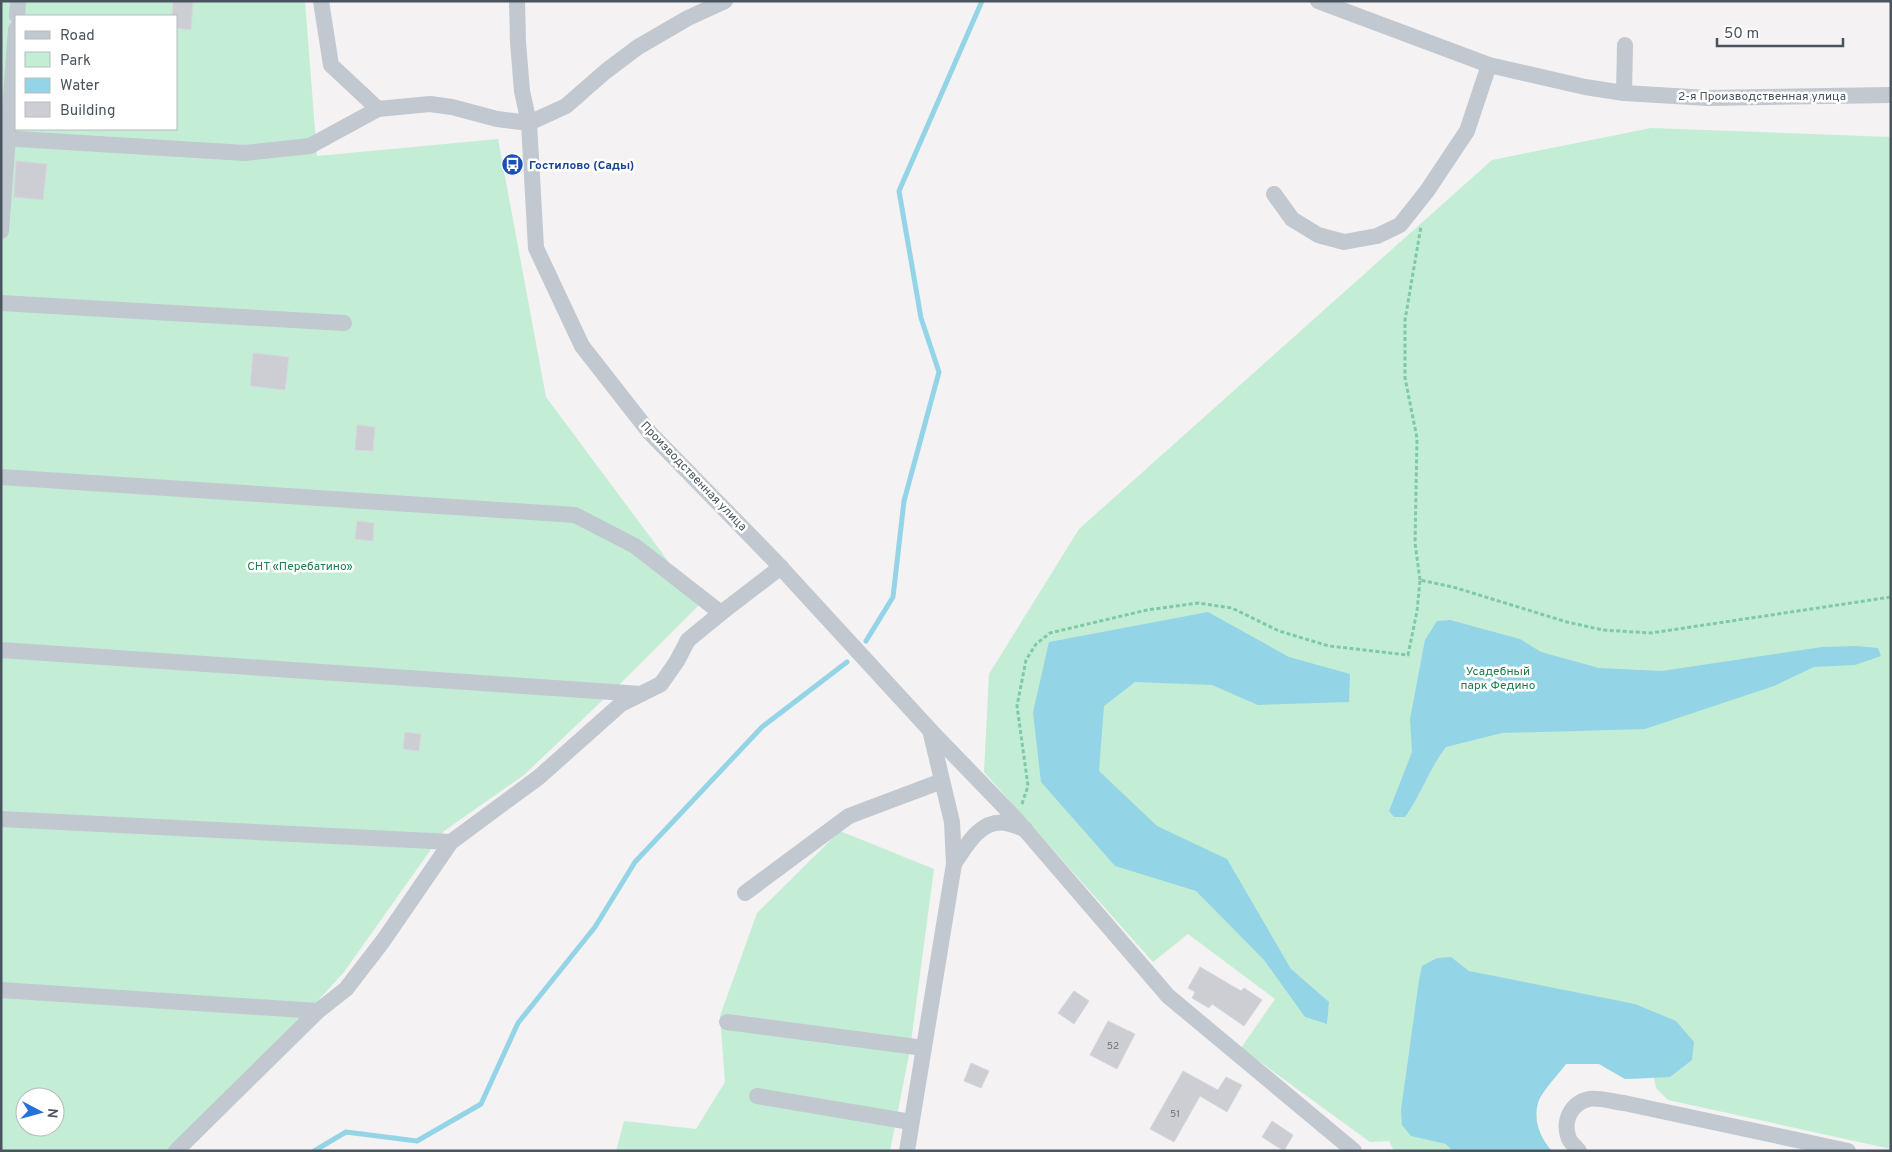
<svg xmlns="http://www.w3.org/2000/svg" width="1892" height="1152" font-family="Overpass,sans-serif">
<rect width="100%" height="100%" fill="#f4f2f2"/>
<g fill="#c4edd5" fill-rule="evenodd">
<path d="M1 1H305L317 156 498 139 546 397 700 604 626 678 524 775 444 831 344 972 286 1036 170 1151H1ZM16 16H176V129H16ZM25 1097H55V1127H25Z"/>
<path d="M1651 128 1891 137V1149L1668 1100 1656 1088 1654 1078 1625 1079 1599 1064H1566C1559 1073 1540 1094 1538 1103 1533 1120 1540 1138 1552 1151H1394L1389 1141 1370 1142 1241 1048 1275 999 1188 934 1153 962 984 772 989 674 1079 529 1492 160Z"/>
<path d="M840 831 934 869 910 1050 890 1151H616L624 1121 696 1129 725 1082 720 1016 757 913Z"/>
</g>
<g fill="#94d4e7">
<path d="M1208 612 1289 657 1350 674 1349 702 1258 705 1212 685 1135 682 1104 706 1099 771 1157 826 1227 859 1291 969 1329 1002 1327 1024 1305 1017 1264 960 1196 891 1115 866 1041 782 1033 712 1049 642Z"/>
<path d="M1450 620 1520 639 1541 652 1599 668 1662 671 1822 647 1856 646 1878 648 1881 656 1855 665 1814 667 1774 686 1645 729 1502 733 1446 747C1429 769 1421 795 1405 817H1394L1389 811 1412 752 1410 719 1425 640 1437 621Z"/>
<path d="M1451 957 1469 971 1635 1004 1676 1021 1694 1042 1692 1060 1670 1077 1625 1079 1599 1064H1566C1559 1073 1540 1094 1538 1103 1533 1120 1540 1138 1552 1151H1453L1446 1144 1411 1136 1402 1125 1401 1110 1419 980 1422 966 1437 958Z"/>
</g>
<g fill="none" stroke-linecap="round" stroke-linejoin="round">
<g stroke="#94d4e7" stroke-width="5">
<path d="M866 641 893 597 904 501 939 372 921 318 899 191 982 1"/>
<path d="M314 1151 346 1132 417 1141 481 1104 518 1023 595 927 635 862 762 727 847 662"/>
</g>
</g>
<g fill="#ccced4" stroke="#d6d8dc">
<path d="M173 1H193L191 30 176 28V16H172Z"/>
<path d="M16 161 47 164 43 200 14 197Z"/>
<path d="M253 353 289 357 285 390 250 386Z"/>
<path d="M357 425 375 427 373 451 355 450Z"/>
<path d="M357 521 374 523 373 541 355 539Z"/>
<path d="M405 732 421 734 419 751 403 749Z"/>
<path d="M1200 967 1241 991 1244 988 1262 1000 1244 1026 1212 1004 1209 1008 1192 998 1195 992 1188 988Z"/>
<path d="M1074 991 1089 1001 1074 1024 1058 1013Z"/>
<path d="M1108 1021 1135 1034 1117 1069 1090 1055Z"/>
<path d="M971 1063 989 1071 981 1088 964 1081Z"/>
<path d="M1183 1071 1218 1090 1226 1077 1242 1085 1227 1112 1200 1096 1174 1142 1150 1129Z"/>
<path d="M1272 1121 1293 1135 1284 1151 1262 1137Z"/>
</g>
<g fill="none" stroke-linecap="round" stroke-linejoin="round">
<g stroke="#7ecaa6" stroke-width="3" stroke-dasharray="4 2.5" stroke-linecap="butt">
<path d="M1420 580 1415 543 1417 438 1405 378V320L1421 226"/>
<path d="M1022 804 1028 786 1017 706 1026 660 1036 644 1050 633 1147 610 1198 603 1232 608 1279 631 1329 646 1408 655 1417 611 1420 580 1453 587 1567 622 1603 630 1651 633 1891 597"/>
</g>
<g stroke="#c1c8cf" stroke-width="16">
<path d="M321 1 331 65 378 109"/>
<path d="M517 1 518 42 522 91 529 123 536 248 582 346 650 433 773 559 930 730 1014 817 1168 996 1354 1151"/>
<path d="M1318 1 1489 65 1585 87 1624 93 1708 98 1891 95"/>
<path d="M17 16 18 1"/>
<path d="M1624 93 1625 45"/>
<path d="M529 123 566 106 606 71 638 47 688 18 725 1"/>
<path d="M1 138 245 153 310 146 378 109 430 104 452 107 497 119 529 123"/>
<path d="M1274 194 1292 219 1318 235 1344 242 1377 236 1400 225 1427 191 1467 131 1489 65"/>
<path d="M1 231 16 29"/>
<path d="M1 303 344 323"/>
<path d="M1 477 575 515 635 546 721 613 781 567"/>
<path d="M1 650 641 694"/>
<path d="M1 819 451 842 539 777 621 704 661 684 677 661 688 640 721 613"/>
<path d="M954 864C966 846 980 819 1006 823 1012 824 1019 827 1025 829"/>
<path d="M745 893 849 816 942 781"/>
<path d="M1 990 318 1011 346 989 383 941 451 842"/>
<path d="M727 1022 924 1048"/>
<path d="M757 1096 911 1122"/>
<path d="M176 1151 318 1011"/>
<path d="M907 1151 954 864 952 822 930 730"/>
<path d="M1579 1151C1576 1147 1571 1143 1569 1139 1562 1121 1571 1103 1589 1099 1599 1097 1614 1102 1624 1103L1848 1151"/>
</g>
</g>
<defs>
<symbol id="bus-disc" viewBox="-11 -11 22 22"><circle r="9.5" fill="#1a4fb4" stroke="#fff"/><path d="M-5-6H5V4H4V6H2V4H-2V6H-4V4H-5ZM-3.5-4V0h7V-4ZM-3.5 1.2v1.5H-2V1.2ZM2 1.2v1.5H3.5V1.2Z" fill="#fff"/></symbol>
</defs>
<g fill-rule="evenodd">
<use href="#bus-disc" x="500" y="152" width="25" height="25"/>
</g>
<g text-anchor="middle" stroke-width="5" stroke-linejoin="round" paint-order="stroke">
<g font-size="10" fill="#6a727c">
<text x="1113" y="1049">52</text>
<text x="1175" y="1117">51</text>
</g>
<g font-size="12" fill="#4a545e" stroke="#fff">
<text x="1762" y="100">2-я Производственная улица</text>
<text transform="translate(694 476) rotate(46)" y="4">Производственная улица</text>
</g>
<g font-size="12" font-weight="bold" fill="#164399" stroke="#fff" text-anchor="start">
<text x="529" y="169">Гостилово (Сады)</text>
</g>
<g font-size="12" fill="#1e7d50" stroke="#fff">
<text x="300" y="570">СНТ «Перебатино»</text>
<text x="1498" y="675">Усадебный<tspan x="1498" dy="14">парк Федино</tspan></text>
</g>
</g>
<rect width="1892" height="1152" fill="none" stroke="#4a545e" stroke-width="5"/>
<rect x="15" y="15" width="162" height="115" fill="#ffffff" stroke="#b7bbbf"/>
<rect x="25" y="31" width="25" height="8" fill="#c1c8cf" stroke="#b7bbbf"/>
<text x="60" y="40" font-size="15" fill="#4a545e">Road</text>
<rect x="25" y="52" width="25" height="15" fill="#c4edd5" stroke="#b7bbbf"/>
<text x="60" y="65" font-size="15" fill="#4a545e">Park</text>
<rect x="25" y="78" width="25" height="15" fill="#94d4e7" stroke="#b7bbbf"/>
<text x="60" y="90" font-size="15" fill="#4a545e">Water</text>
<rect x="25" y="102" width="25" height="15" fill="#ccced4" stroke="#b7bbbf"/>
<text x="60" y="115" font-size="15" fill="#4a545e">Building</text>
<g transform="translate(40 1112) rotate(96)"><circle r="24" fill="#ffffff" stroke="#b7bbbf"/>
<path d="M0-4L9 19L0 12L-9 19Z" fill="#2670da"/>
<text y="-8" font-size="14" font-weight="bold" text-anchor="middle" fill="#4a545e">N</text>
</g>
<path d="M1717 38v8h126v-8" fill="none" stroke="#4a545e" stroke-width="2.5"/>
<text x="1724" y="38" font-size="15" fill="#4a545e" stroke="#ffffff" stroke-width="4" paint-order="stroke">50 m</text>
</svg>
